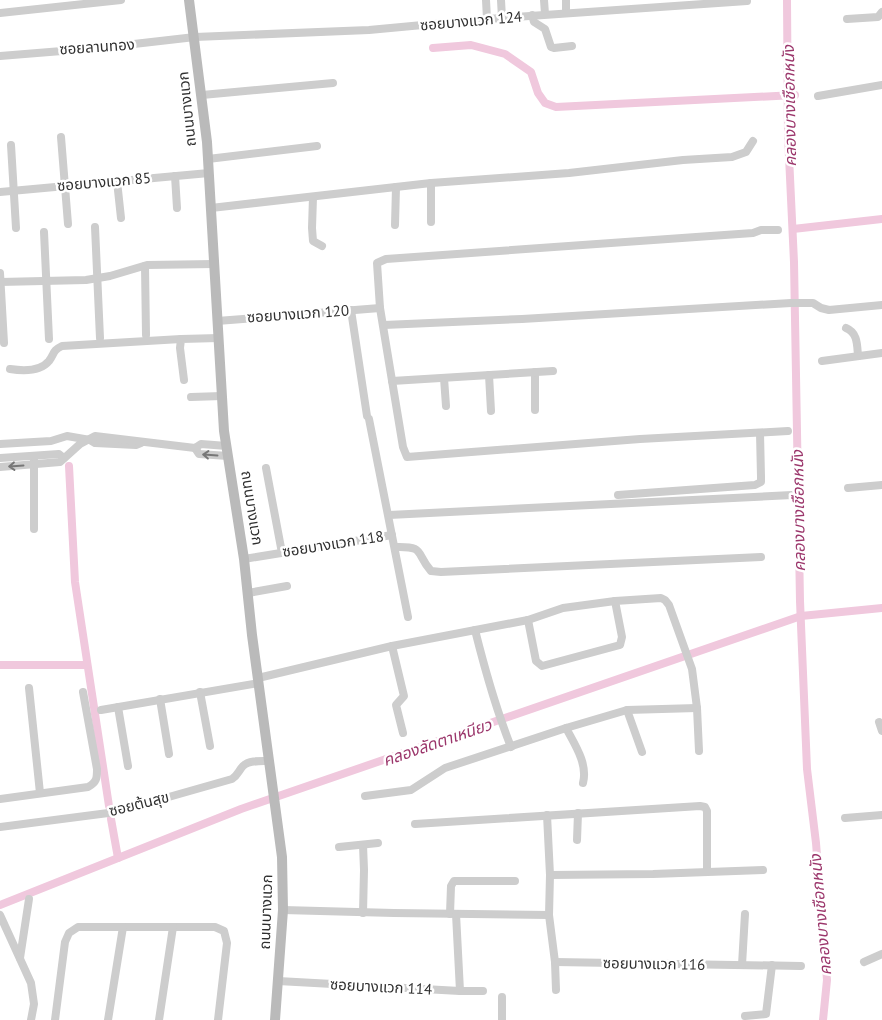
<svg xmlns="http://www.w3.org/2000/svg" width="882" height="1020" font-family="'PT Sans','Noto Sans Thai',sans-serif">
<rect width="100%" height="100%" fill="#fff"/>
<g fill="none" stroke-linecap="round" stroke-linejoin="round">
<g stroke="#f0c8dd" stroke-width="8">
<path d="M787 0 788 135 794 262 800 601 807 769 816 843 827 980 823 1020"/>
<path d="M433 48 471 45 505 54 531 72 538 93 545 103 556 107 795 95"/>
<path d="M793 229 882 219"/>
<path d="M69 466 75 582 109 806"/>
<path d="M0 665H86"/>
<path d="M111 819 118 858"/>
<path d="M0 905 241 809 801 616 882 608"/>
</g>
<g stroke="#cdcdcd" stroke-width="8">
<path d="M486 0 487 19"/>
<path d="M501 0 502 18"/>
<path d="M544 0 545 14"/>
<path d="M0 13 121 0"/>
<path d="M566 13V0"/>
<path d="M532 15 534 22 545 29 551 47 554 48 572 46"/>
<path d="M847 19 878 17 882 12"/>
<path d="M0 56 99 48 195 37 369 30 487 19 747 1"/>
<path d="M202 95 333 83"/>
<path d="M818 96 882 85"/>
<path d="M61 137 68 224"/>
<path d="M11 145 16 228"/>
<path d="M208 159 317 146"/>
<path d="M175 176 177 208"/>
<path d="M117 181 121 218"/>
<path d="M431 183V222"/>
<path d="M0 192 209 173"/>
<path d="M313 197 312 228 313 241 322 246"/>
<path d="M211 208 431 183 569 173 683 160 732 157 746 152 753 141"/>
<path d="M395 225 396 187"/>
<path d="M95 227 100 338"/>
<path d="M778 230H761L753 233 386 259 377 263 380 308 403 447 407 457 640 439 788 431"/>
<path d="M44 232 49 339"/>
<path d="M145 266 146 335"/>
<path d="M0 273 4 343"/>
<path d="M0 282 86 280 110 276 147 265 214 264"/>
<path d="M351 310 367 416"/>
<path d="M217 321 380 308"/>
<path d="M384 325 522 319 791 303H813L821 308 829 310 882 305"/>
<path d="M846 328C858 333 857 345 858 356"/>
<path d="M822 361 882 353"/>
<path d="M10 369C23 371 40 372 49 361 55 353 52 351 62 346L181 339"/>
<path d="M535 372V410"/>
<path d="M489 375 491 411"/>
<path d="M444 378 446 406"/>
<path d="M184 380 180 348 181 339 219 338"/>
<path d="M392 381 553 371"/>
<path d="M191 397 222 396"/>
<path d="M369 419 408 617"/>
<path d="M0 444 51 441 67 436 90 440 95 443 136 445 141 443"/>
<path d="M195 448 199 454 228 456"/>
<path d="M34 456V529"/>
<path d="M0 458 59 454 64 458"/>
<path d="M0 467 60 462 80 444 95 436 195 448 201 444 227 446"/>
<path d="M266 468 282 553"/>
<path d="M848 488 882 485"/>
<path d="M618 495 755 485 761 482V477L760 433"/>
<path d="M389 515 792 495"/>
<path d="M395 547C426 546 415 553 431 571L441 572 761 557"/>
<path d="M244 559 392 535"/>
<path d="M248 593 287 586"/>
<path d="M528 620 536 661 542 666 620 645 622 637 615 601"/>
<path d="M475 630C485 670 496 709 511 747"/>
<path d="M392 646 403 692 404 696 396 705 403 733"/>
<path d="M258 678 392 646 528 620 563 608 615 601 661 598 665 600 669 605 692 669 697 708 699 751"/>
<path d="M29 688 40 793"/>
<path d="M200 692 210 746"/>
<path d="M160 699 169 754"/>
<path d="M118 707 128 766"/>
<path d="M101 710 259 683"/>
<path d="M627 710 642 752"/>
<path d="M879 722 882 731"/>
<path d="M566 728C575 745 588 764 583 783"/>
<path d="M365 796 411 790 445 768 566 728 627 710 697 708"/>
<path d="M0 799 88 787C97 782 97 778 97 769L83 692"/>
<path d="M547 815 550 875 549 915 555 962 556 990"/>
<path d="M845 818 882 815"/>
<path d="M415 824 700 806 705 807 707 811V872"/>
<path d="M0 827 116 812 232 779C238 775 239 770 243 766 249 760 261 761 269 761"/>
<path d="M577 840 578 813"/>
<path d="M363 845 364 870 363 913"/>
<path d="M339 847 378 843"/>
<path d="M550 875 653 874 763 870"/>
<path d="M283 910 394 913 549 915"/>
<path d="M450 914 451 886 454 881H515"/>
<path d="M456 914 460 991"/>
<path d="M0 915 31 983 34 1004 31 1020"/>
<path d="M20 958 29 899"/>
<path d="M555 962 801 966"/>
<path d="M864 962 882 954"/>
<path d="M742 965 745 914"/>
<path d="M278 981 460 991H483"/>
<path d="M745 1016 766 1014 772 965"/>
<path d="M55 1020 65 942 69 933 78 927H215L224 931 227 943 218 1020"/>
<path d="M108 1020 123 927"/>
<path d="M159 1020 173 927"/>
<path d="M502 1020V997"/>
</g>
<path stroke="#bababa" stroke-width="10" d="M189 0 207 142 224 431 244 559 252 635 282 857 283 910 275 1020"/>
</g>
<defs><path id="oneway-shaft" d="M-6 0H5M1.5-3L5.5 0L1.5 3" fill="none" stroke-width="1.6" stroke-linecap="round" stroke-linejoin="round" transform="scale(1.25)"/></defs>
<g stroke="#777">
<use href="#oneway-shaft" transform="translate(210 455) rotate(-176)"/>
<use href="#oneway-shaft" transform="translate(16 466) rotate(176)"/>
</g>
<g text-anchor="middle" stroke-width="5" stroke-linejoin="round" paint-order="stroke">
<g font-size="15" fill="#303030" stroke="#fff">
<text transform="translate(471 21) rotate(-5)" y="5">ซอยบางแวก 124</text>
<text transform="translate(97 47) rotate(-4)" y="5">ซอยลานทอง</text>
<text transform="translate(187 109) rotate(-96)" y="5">ถนนบางแวก</text>
<text transform="translate(104 182) rotate(-5)" y="5">ซอยบางแวก 85</text>
<text transform="translate(298 314) rotate(-4)" y="5">ซอยบางแวก 120</text>
<text transform="translate(252 508) rotate(81)" y="5">ถนนบางแวก</text>
<text transform="translate(333 544) rotate(-9)" y="5">ซอยบางแวก 118</text>
<text transform="translate(139 804) rotate(-14)" y="5">ซอยต้นสุข</text>
<text transform="translate(266 912) rotate(-88)" y="5">ถนนบางแวก</text>
<text transform="translate(654 964) rotate(1)" y="5">ซอยบางแวก 116</text>
<text transform="translate(381 987) rotate(3)" y="5">ซอยบางแวก 114</text>
</g>
<g font-size="16" font-style="italic" fill="#9b366b" stroke="#fff">
<text transform="translate(789 106) rotate(-91)" y="6">คลองบางเชือกหนัง</text>
<text transform="translate(798 511) rotate(-91)" y="6">คลองบางเชือกหนัง</text>
<text transform="translate(437 742) rotate(-19)" y="6">คลองลัดตาเหนียว</text>
<text transform="translate(820 915) rotate(-95)" y="6">คลองบางเชือกหนัง</text>
</g>
</g>
</svg>
